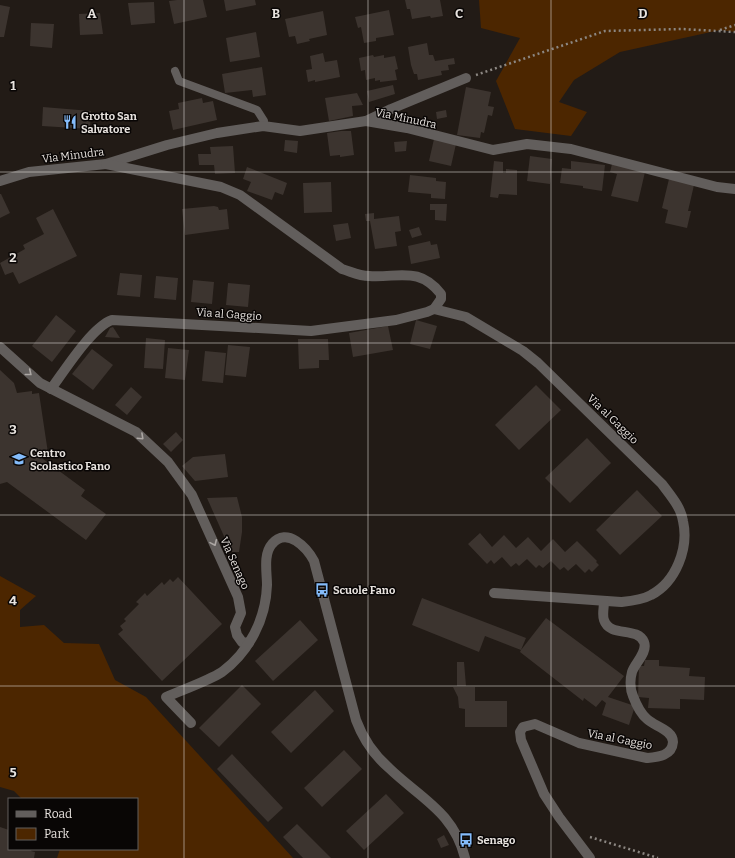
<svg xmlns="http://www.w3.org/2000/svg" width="735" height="858" font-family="Bitter,serif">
<rect width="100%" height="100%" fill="#221b16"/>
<g fill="#4c2600">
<path d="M479 0H735V32L720 30 620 52 574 80 559 102 587 112 571 136 515 129 496 81 520 38 481 28Z"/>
<path d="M0 576 36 596 20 610V627L44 625 64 643 99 644 115 680 146 697 293 858H57L60 849H137V799H22L14 791 0 787Z"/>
</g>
<g fill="#3c342f">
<path d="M177 0H203L207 17 174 24 169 1Z"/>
<path d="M224 0H255L256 5 226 11Z"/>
<path d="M405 0H440L443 16 431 18 430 16 412 19 410 9H407Z"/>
<path d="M154 2 155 23 131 25 128 3Z"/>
<path d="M0 5 10 7 4 37H0Z"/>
<path d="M389 10 394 35 376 38V41L364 43 361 27 358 28 355 17Z"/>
<path d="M323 11 327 35 309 39 310 41 297 44 295 36 289 37 285 19Z"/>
<path d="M100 13 103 34 80 35 79 14Z"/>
<path d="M31 23 54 24 52 48 30 46Z"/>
<path d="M256 32 260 57 230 62 226 38Z"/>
<path d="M427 43 429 55H433L435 61 454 58 455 64 448 65 449 70 441 71 442 75 418 80 417 74H414L411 65 408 47Z"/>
<path d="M323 53 325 62 337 60 340 77 315 82V80L308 82 306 70 312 69 310 56Z"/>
<path d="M373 55 374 57 384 55V58L395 56 398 69 395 70 397 80 380 82V80L375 81V78L366 80 365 70 361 71 359 58Z"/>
<path d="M262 67 266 95 253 97 252 90 225 93 222 74Z"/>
<path d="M393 85 395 94 369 102 367 91Z"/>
<path d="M466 87 491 92 488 106 494 107 492 116 488 115 484 133 481 132 480 138 457 135Z"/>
<path d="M357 93 363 105 352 106 353 116 329 121 325 98Z"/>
<path d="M202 98 203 103 213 101 217 120 173 130 169 111 179 109 178 103Z"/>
<path d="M43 107 91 111 90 129 42 126Z"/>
<path d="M446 110 447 117 437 119 436 112Z"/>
<path d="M341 131H351L354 155 340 157V155L330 156 327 133Z"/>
<path d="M434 139 456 144 451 166 429 161Z"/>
<path d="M285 140 298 141 297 153 284 151Z"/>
<path d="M407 141 406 151 395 152 394 142Z"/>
<path d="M233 146 235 173 215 174 214 165H199L198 154H211L210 147Z"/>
<path d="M530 156 552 159 550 184 527 181Z"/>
<path d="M494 161 503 162V173H506V169L517 170V195L499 194 498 198 490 197Z"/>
<path d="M571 161 605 165 602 191 583 188V186L560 183 562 168 571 169Z"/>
<path d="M612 164 645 172 638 202 611 196 617 174 610 172Z"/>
<path d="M247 167 287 183 283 195 275 192 272 200 247 191 251 182 243 179Z"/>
<path d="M410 175 436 178V181L446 182 445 199 431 198V194L408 192Z"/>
<path d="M669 179 694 185 688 211H691L687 228 665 223 668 210 662 208Z"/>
<path d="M331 182 332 212 304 213 303 183Z"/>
<path d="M0 194H1L10 213 0 218Z"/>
<path d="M430 204H447L446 221 435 220V210H430Z"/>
<path d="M214 206 218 207 219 210 227 209 229 229 185 235 182 209Z"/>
<path d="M53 209 77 256 19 284 13 272 5 275 0 263 25 249 23 245 44 234 36 218Z"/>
<path d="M374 213V219L399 216 401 231 395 232 397 246 375 249 370 221H366L365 214Z"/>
<path d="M348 223 351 238 336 241 333 225Z"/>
<path d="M419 227 422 235 412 238 409 230Z"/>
<path d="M430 241 431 245 437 244 440 258 411 264 408 246Z"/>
<path d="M120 273 142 275 140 297 117 295Z"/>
<path d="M156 276 178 278 176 300 154 298Z"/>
<path d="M193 280 214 282 212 304 191 302Z"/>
<path d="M228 283 250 285 248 307 226 305Z"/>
<path d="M56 315 76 331 52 362 32 346Z"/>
<path d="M416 320 437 326 430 349 410 344Z"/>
<path d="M388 326 393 350 353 357 349 333Z"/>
<path d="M113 327 120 338 105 337 110 328Z"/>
<path d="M146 338 165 340 163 369 144 368Z"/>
<path d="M298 339H328L329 360H319V368L299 369Z"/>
<path d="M228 345 250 347 246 377 225 375Z"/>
<path d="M168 348 189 350 185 380 165 378Z"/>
<path d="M92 349 113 365 93 390 72 374Z"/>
<path d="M205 351 226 353 223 383 202 381Z"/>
<path d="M0 370 14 383 17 393 32 391V394L39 393 48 453 43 459 85 490 81 496 106 514 86 540 7 482 0 484Z"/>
<path d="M536 385 561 410 519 450 495 425Z"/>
<path d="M131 387 142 397 127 415 115 405Z"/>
<path d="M176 432 183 440 171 452 163 444Z"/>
<path d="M587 438 611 463 570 503 545 478Z"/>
<path d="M225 454 228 477 195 481 182 466 193 457Z"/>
<path d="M637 490 662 516 620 555 596 530Z"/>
<path d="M237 497 242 517V532L239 552H231L207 498Z"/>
<path d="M480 533 492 547 504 535 516 548 528 537 541 551 553 539 565 552 577 541 597 561 596 562 599 565 592 572 589 569 585 573 576 564 568 571 564 567 560 570 551 561 543 568 539 565 536 568 527 559 519 566 516 563 511 567 502 557 494 564 491 560 487 564 468 544Z"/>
<path d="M178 577 222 624 162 681 118 634 123 630 120 626 126 621 124 619 139 604 136 602 145 593 147 596 162 582 164 585 170 579 173 582Z"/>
<path d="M422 598 526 638 521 650 546 618 624 676 608 697 635 706 629 725 602 715 606 703 602 700 596 707 584 698 583 701 520 652 521 650 485 636 479 652 412 625Z"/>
<path d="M300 620 318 640 273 681 255 661Z"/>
<path d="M645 660H659V666L690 668 689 676 705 677 704 700 680 699V709L648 708 649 698 638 697 639 666H644Z"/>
<path d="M457 662H464L466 686H457Z"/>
<path d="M242 685 261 704 219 747 199 728Z"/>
<path d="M453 687H475V701H507V727H465V709L459 708 458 697Z"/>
<path d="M315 690 334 711 291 753 271 732Z"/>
<path d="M344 750 362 769 322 807 304 788Z"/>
<path d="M232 754 283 808 268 822 217 769Z"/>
<path d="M386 794 404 813 364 850 346 831Z"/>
<path d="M297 824 331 858H303L283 837Z"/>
<path d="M0 827 9 830V849H32L31 851 35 852 34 858H0Z"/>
<path d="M444 835 449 845 441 848 437 839Z"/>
</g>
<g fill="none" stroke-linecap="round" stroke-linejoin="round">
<g stroke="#8c8782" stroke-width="2.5" stroke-dasharray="2 3" stroke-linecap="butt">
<path d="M720 30 735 25"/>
<path d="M476 75 605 31 682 29 735 32"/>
<path d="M590 837 658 858"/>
</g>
<path stroke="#625e5c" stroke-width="8" d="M175 71 179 81 257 110 264 121 263 126"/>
<g stroke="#625e5c" stroke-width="10">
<path d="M366 121 391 109 466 78"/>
<path d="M0 181 29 172 106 164 167 145 217 133 263 126 300 131 366 121 407 128 493 150 527 144 571 149 717 187 735 189"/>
<path d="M434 309 466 317 523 351 538 363 662 484C670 495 681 507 683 521 689 548 676 582 651 595 642 600 631 601 621 602L494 593"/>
<path d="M0 347 40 383 136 432 168 462 192 495 238 597 241 613 235 627 237 635 242 642 249 643"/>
<path d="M51 389C65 370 92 327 112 320L311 331 396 320 427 312 434 309 441 299V294C419 266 399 278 369 276 359 276 352 272 342 269L240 195 221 187 106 164"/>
<path d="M191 723 166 697C182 690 208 681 222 672 249 652 266 619 267 585 267 573 263 554 272 544 287 526 307 548 314 561L356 720C363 739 374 755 389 768 420 798 454 812 465 858"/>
<path d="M590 858 559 817 544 794 521 740 520 732 523 727 535 724 579 743 647 758C658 757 672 756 673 742 673 730 654 726 647 719 641 714 636 704 633 696 630 689 630 679 632 672 635 663 648 652 644 642 637 626 610 638 604 620 602 615 604 607 604 602"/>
</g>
</g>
<defs><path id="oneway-chevron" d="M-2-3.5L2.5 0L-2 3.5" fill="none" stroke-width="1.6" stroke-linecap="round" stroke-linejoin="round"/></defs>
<g stroke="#aca7a4">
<use href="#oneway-chevron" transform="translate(29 373) rotate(39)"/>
<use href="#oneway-chevron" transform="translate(141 437) rotate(43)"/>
<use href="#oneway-chevron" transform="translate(214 543) rotate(66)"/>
</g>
<path fill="none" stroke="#e8e3df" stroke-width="1" stroke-opacity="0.55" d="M184 0V858M368 0V858M551 0V858M0 172H735M0 343H735M0 515H735M0 686H735"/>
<defs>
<symbol id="restaurant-bare" viewBox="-9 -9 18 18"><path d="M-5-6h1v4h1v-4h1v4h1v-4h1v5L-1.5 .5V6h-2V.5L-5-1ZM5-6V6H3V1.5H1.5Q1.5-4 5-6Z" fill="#84bcfb" stroke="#090605" stroke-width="2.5" paint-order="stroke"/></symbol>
<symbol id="school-bare" viewBox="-9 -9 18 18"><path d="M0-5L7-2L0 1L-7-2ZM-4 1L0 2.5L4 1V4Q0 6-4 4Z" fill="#84bcfb" stroke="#090605" stroke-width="2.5" paint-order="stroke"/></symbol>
<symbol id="bus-bare" viewBox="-9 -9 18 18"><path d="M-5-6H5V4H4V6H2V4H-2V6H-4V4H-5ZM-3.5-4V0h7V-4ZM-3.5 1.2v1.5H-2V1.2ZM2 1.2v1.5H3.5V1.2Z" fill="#84bcfb" stroke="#090605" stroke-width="2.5" paint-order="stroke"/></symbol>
</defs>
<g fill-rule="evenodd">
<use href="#restaurant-bare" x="60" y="112" width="20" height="20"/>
<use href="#school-bare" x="9" y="449" width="20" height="20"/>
<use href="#bus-bare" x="312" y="580" width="20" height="20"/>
<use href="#bus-bare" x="456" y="830" width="20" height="20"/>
</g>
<g text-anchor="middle" stroke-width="3" stroke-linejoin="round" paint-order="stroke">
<g font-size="11" font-weight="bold" fill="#e8e3df" stroke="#090605" text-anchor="start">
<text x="81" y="120">Grotto San<tspan x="81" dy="13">Salvatore</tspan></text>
<text x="30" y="457">Centro<tspan x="30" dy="13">Scolastico Fano</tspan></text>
<text x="333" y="594">Scuole Fano</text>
<text x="477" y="844">Senago</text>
</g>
<g font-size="11" fill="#e8e3df" stroke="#090605">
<text transform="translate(406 118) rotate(12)" y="4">Via Minudra</text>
<text transform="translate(73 155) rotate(-7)" y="4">Via Minudra</text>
<text transform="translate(229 314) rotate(4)" y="4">Via al Gaggio</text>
<text transform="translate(613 419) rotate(44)" y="4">Via al Gaggio</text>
<text transform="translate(235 563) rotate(66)" y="4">Via Senago</text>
<text transform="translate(620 739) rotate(11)" y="4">Via al Gaggio</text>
</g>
</g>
<g font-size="13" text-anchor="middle" font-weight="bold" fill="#e8e3df" stroke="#090605" stroke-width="3" stroke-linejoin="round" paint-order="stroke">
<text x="92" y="18">A</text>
<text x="276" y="18">B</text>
<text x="459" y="18">C</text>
<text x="643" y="18">D</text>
<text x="13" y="90">1</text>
<text x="13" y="262">2</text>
<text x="13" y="434">3</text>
<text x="13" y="605">4</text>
<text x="13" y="777">5</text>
</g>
<rect x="8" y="798" width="130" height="52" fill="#090605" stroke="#625e5c"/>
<rect x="16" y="811" width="20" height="6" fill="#625e5c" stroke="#625e5c"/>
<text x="44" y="818" font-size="12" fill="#e8e3df">Road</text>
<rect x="16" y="828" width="20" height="12" fill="#4c2600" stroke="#625e5c"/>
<text x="44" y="838" font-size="12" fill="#e8e3df">Park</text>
</svg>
